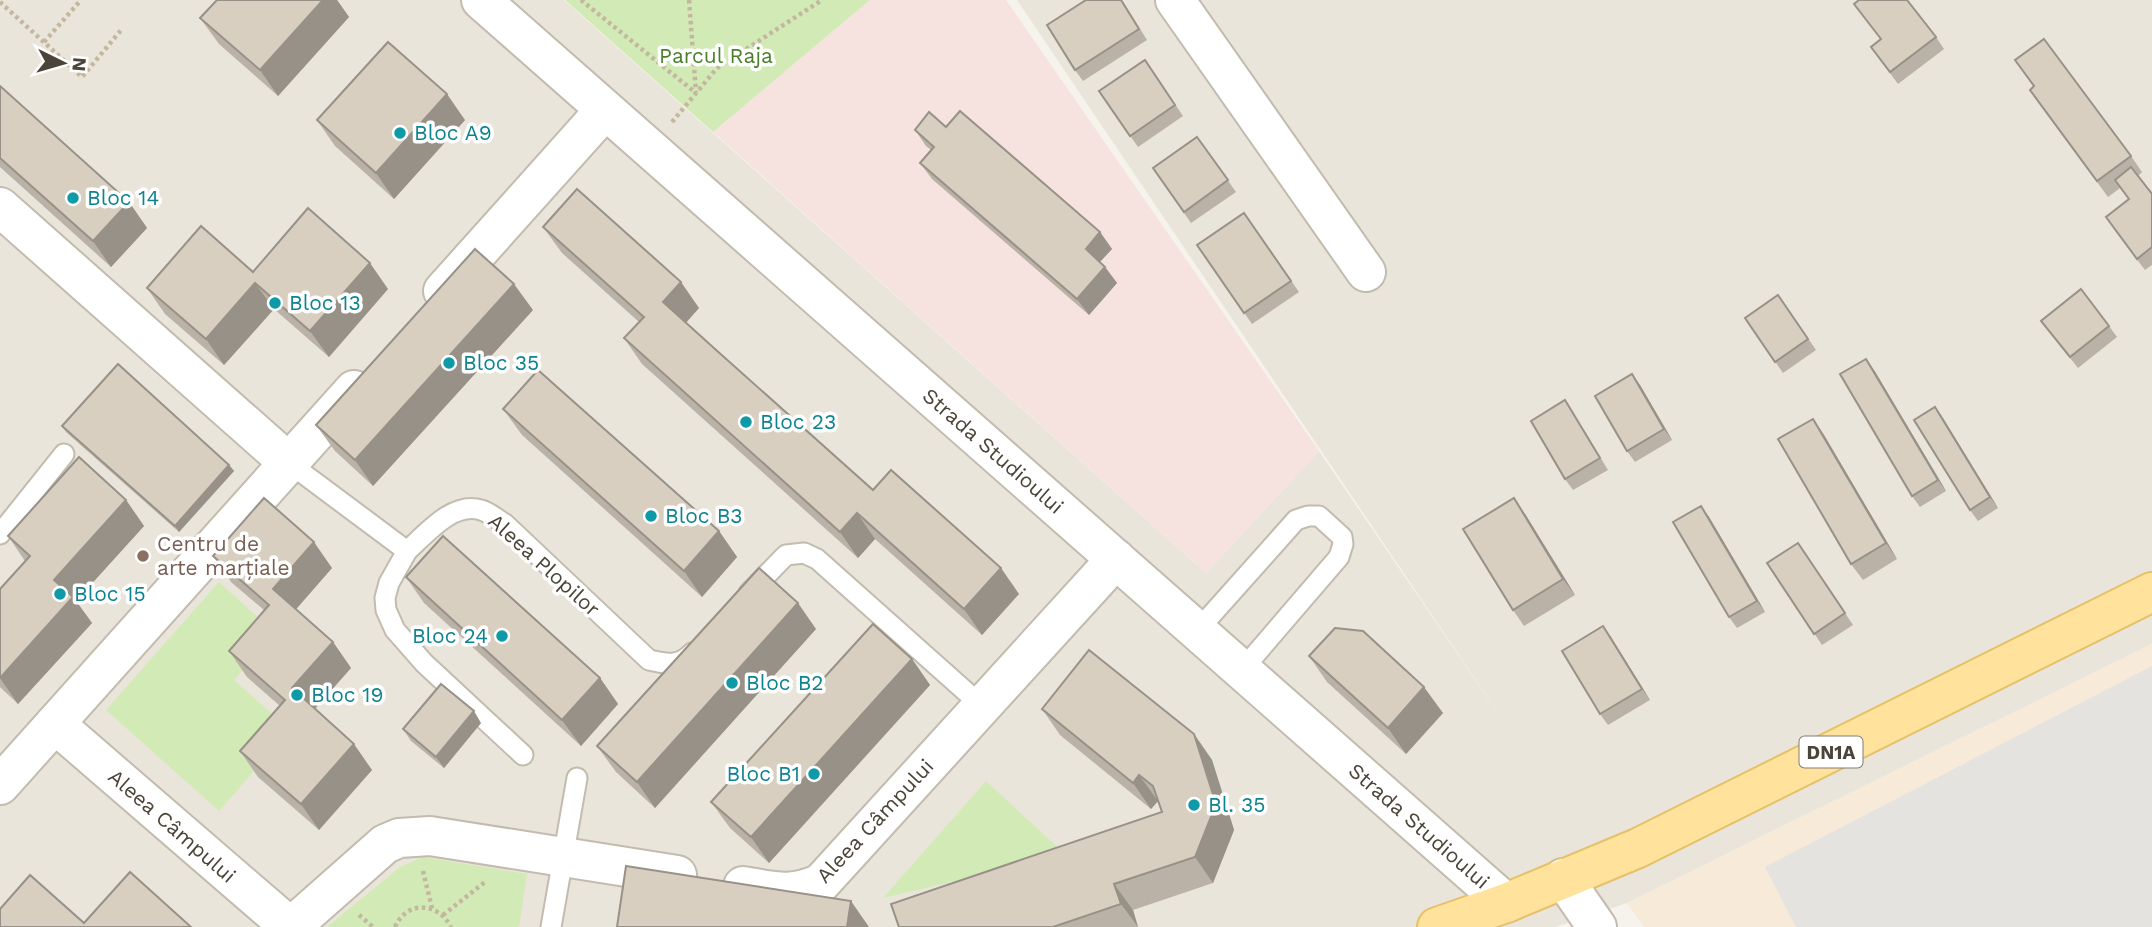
<svg xmlns="http://www.w3.org/2000/svg" width="2152" height="927" font-family="'Work Sans',sans-serif">
<rect width="100%" height="100%" fill="#f6f3ec"/>
<path fill="#eae5da" d="M0 0H564L1206 573 1319 451 1515 738 1017 0H2152V644L1627 903 1555 927H0Z"/>
<path fill="#f7ead8" d="M2152 644V927H1644L1627 903Z"/>
<path fill="#f6e3e0" d="M870 0H1006L1319 451 1206 573 713 132Z"/>
<g fill="#d2eab5">
<path d="M565 0H870L713 132Z"/>
<path d="M219 582 275 633 234 680 290 730 219 811 106 710Z"/>
<path d="M986 781 1066 855 883 898Z"/>
<path d="M423 857 527 874 519 927H327L400 867Z"/>
</g>
<path fill="#e5e3e0" d="M2152 666V927H1796L1765 867Z"/>
<g fill="none" stroke-linecap="round" stroke-linejoin="round">
<defs>
<g id="service">
<path d="M289 463 407 551C426 534 453 501 481 510 489 512 498 520 505 524L649 660C666 664 679 667 692 653"/>
<path d="M0 534 64 454"/>
<path d="M407 551 389 583 385 598 386 610 395 630 424 663 523 755"/>
<path d="M749 593 786 555 804 553 817 559 982 706"/>
<path d="M1197 631 1296 520 1308 516H1319L1342 537 1343 544 1339 557 1242 670"/>
<path d="M551 927 577 778"/>
</g>
<g id="minor">
<path d="M1175 0 1366 272"/>
<path d="M0 207 289 463"/>
<path d="M443 291 605 110"/>
<path d="M55 724 290 927"/>
<path d="M0 785 354 390"/>
<path d="M1563 878 1597 927"/>
<path d="M743 886C774 891 791 897 821 883L1116 559"/>
<path d="M291 927 385 844 399 838 430 836 677 875"/>
</g>
<path id="tertiary" d="M481 0 1506 903"/>
<path id="primary" d="M1437 927 1506 903 1638 848 2152 592"/>
</defs>
<use href="#service" stroke="#c2bbae" stroke-width="23"/>
<use href="#minor" stroke="#c2bbae" stroke-width="42"/>
<use href="#tertiary" stroke="#c2bbae" stroke-width="42"/>
<use href="#primary" stroke="#e6c16a" stroke-width="42"/>
<g stroke="#c4b79f" stroke-width="4.5" stroke-dasharray="3.5 3.5" stroke-linecap="butt">
<path d="M581 0 696 93"/>
<path d="M689 0 696 92"/>
<path d="M0 2 82 77 122 29"/>
<path d="M44 42 81 0"/>
<path d="M672 122 717 68 822 0"/>
<path d="M423 871 432 908"/>
<path d="M359 915 373 927"/>
<path d="M443 915 485 882"/>
<path d="M395 927C407 900 438 902 451 927"/>
</g>
<use href="#service" stroke="#fff" stroke-width="19"/>
<use href="#minor" stroke="#fff" stroke-width="38"/>
<use href="#tertiary" stroke="#fff" stroke-width="38"/>
<use href="#primary" stroke="#ffe39c" stroke-width="38"/>
</g>
<g fill="#bab2a6">
<path d="M217 0H337L349 17 278 96 219 44 200 18Z"/>
<path d="M1122 0 1147 40 1083 81 1075 70Z"/>
<path d="M1854 4 1936 37 1944 49 1898 84 1871 47 1881 39Z"/>
<path d="M1145 60 1183 116 1138 147 1099 91Z"/>
<path d="M0 86 129 202 147 228 111 267 0 167Z"/>
<path d="M2034 87 2131 156 2142 172 2138 176 2152 194V265L2145 270 2113 228 2129 200 2120 188 2108 197 2041 106Z"/>
<path d="M317 120H465L394 199 335 146Z"/>
<path d="M946 127 1100 232 1112 249 1100 262 1105 267 1117 283 1089 315 932 179 920 163 931 150 926 146 915 130Z"/>
<path d="M1197 137 1236 192 1191 223 1153 168Z"/>
<path d="M1244 213 1299 292 1252 324 1197 245Z"/>
<path d="M543 227 699 308 686 323 873 490 1019 594 982 635 875 539 858 558 642 364 624 338 639 322 562 253Z"/>
<path d="M253 272 388 289 329 357 274 309 224 365 165 314 147 288Z"/>
<path d="M1778 295 1816 350 1783 373 1745 318Z"/>
<path d="M533 310 373 486 335 451 316 425Z"/>
<path d="M2041 321 2109 326 2117 337 2078 368Z"/>
<path d="M1874 370 1946 491 1920 507 1912 496Z"/>
<path d="M1640 385 1672 440 1635 462 1627 451Z"/>
<path d="M1565 400 1608 470 1573 490 1565 479Z"/>
<path d="M1935 407 1998 508 1978 521 1970 510Z"/>
<path d="M503 409 719 531 737 557 702 597 522 435Z"/>
<path d="M1813 419 1824 435 1897 559 1863 580 1851 564Z"/>
<path d="M62 426 229 465 234 471 179 532 66 432Z"/>
<path d="M126 500 144 526 76 601 92 623 18 704 0 687V589L25 561 8 536Z"/>
<path d="M1701 506 1709 517 1765 612 1737 628 1729 617Z"/>
<path d="M1525 514 1575 595 1524 626 1513 610Z"/>
<path d="M1798 543 1853 625 1822 645 1767 563Z"/>
<path d="M213 556 332 568 296 609 333 642 351 668 315 709 372 770 319 830 258 777 240 751 280 706 247 677 229 651 264 610 231 582Z"/>
<path d="M406 577 600 678 618 704 581 746 424 603Z"/>
<path d="M1603 626 1650 700 1608 725 1600 714Z"/>
<path d="M816 629 655 808 616 772 597 746Z"/>
<path d="M1309 656 1443 713 1406 754 1327 682Z"/>
<path d="M912 659 930 685 769 863 730 828 711 802Z"/>
<path d="M1042 709 1194 734 1212 760 1234 830 1213 883 1133 910 1138 927H899L1162 812 1158 801 1151 809 1060 735Z"/>
<path d="M481 723 444 768 411 741 403 729Z"/>
</g>
<g fill="#979187">
<path d="M323 0H337L349 17 278 96 260 70Z"/>
<path d="M447 94 465 120 394 199 376 173Z"/>
<path d="M129 202 147 228 111 267 93 241Z"/>
<path d="M1100 232 1112 249 1097 265 1086 249Z"/>
<path d="M370 263 388 289 329 357 310 331Z"/>
<path d="M1105 267 1117 283 1089 315 1077 299Z"/>
<path d="M681 282 699 308 681 328 663 302Z"/>
<path d="M255 283 274 309 224 365 206 339Z"/>
<path d="M514 284 533 310 373 486 355 460Z"/>
<path d="M1866 359 1874 370 1946 491 1938 480Z"/>
<path d="M1632 374 1640 385 1672 440 1664 429Z"/>
<path d="M1935 407 1943 418 1998 508 1990 497Z"/>
<path d="M1813 419 1824 435 1897 559 1886 543Z"/>
<path d="M229 465 234 471 179 532 175 526Z"/>
<path d="M1514 498 1525 514 1575 595 1563 579Z"/>
<path d="M126 500 144 526 76 601 92 623 18 704 0 678 54 580Z"/>
<path d="M1701 506 1709 517 1765 612 1757 601Z"/>
<path d="M857 513 875 539 858 558 840 532Z"/>
<path d="M719 531 737 557 702 597 684 571Z"/>
<path d="M314 542 332 568 291 615 273 589Z"/>
<path d="M1001 568 1019 594 982 635 964 609Z"/>
<path d="M798 603 816 629 655 808 637 782Z"/>
<path d="M1603 626 1611 637 1650 700 1642 689Z"/>
<path d="M333 642 351 668 310 714 292 688Z"/>
<path d="M912 659 930 685 769 863 751 837Z"/>
<path d="M600 678 618 704 581 746 562 720Z"/>
<path d="M1424 687 1443 713 1406 754 1388 728Z"/>
<path d="M474 711 481 723 444 768 436 757Z"/>
<path d="M1194 734 1212 760 1234 830 1213 883 1195 857Z"/>
<path d="M354 744 372 770 319 830 301 804Z"/>
<path d="M1139 775 1158 801 1151 809 1133 783Z"/>
<path d="M1114 884 1133 910 1138 927 1121 904Z"/>
<path d="M851 901 869 927H847Z"/>
</g>
<g fill="#d8cfc1" stroke="#979187" stroke-width="2">
<path d="M217 0H323L260 70 200 18Z"/>
<path d="M1086 0H1121L1139 29 1075 70 1047 25Z"/>
<path d="M1859 0H1907L1936 37 1890 72 1871 47 1881 39 1854 4Z"/>
<path d="M2044 39 2131 156 2097 181 2030 90 2034 86 2015 60Z"/>
<path d="M388 42 447 94 376 173 317 120Z"/>
<path d="M1145 60 1175 105 1130 136 1099 91Z"/>
<path d="M0 86 129 202 93 241 0 158Z"/>
<path d="M960 111 1100 232 1086 249 1105 267 1077 299 920 163 934 147 915 130 929 112 946 127Z"/>
<path d="M1197 137 1228 180 1184 212 1153 168Z"/>
<path d="M2131 167 2152 194V247L2137 259 2106 217 2129 199 2115 180Z"/>
<path d="M577 189 681 282 663 302 715 349 873 490 891 470 1001 568 964 609 857 513 840 532 624 338 644 317 543 227Z"/>
<path d="M308 208 370 263 310 331 255 283 206 339 147 288 201 226 253 272Z"/>
<path d="M1244 213 1291 281 1244 313 1197 245Z"/>
<path d="M475 249 514 284 355 460 316 425Z"/>
<path d="M2081 289 2109 326 2070 357 2041 321Z"/>
<path d="M1778 295 1808 339 1775 362 1745 318Z"/>
<path d="M1866 359 1938 480 1912 496 1840 374Z"/>
<path d="M118 364 229 465 175 526 62 426Z"/>
<path d="M538 370 719 531 684 571 503 409Z"/>
<path d="M1632 374 1664 429 1627 451 1595 396Z"/>
<path d="M1565 400 1600 458 1565 479 1531 421Z"/>
<path d="M1935 407 1990 497 1970 510 1914 420Z"/>
<path d="M1813 419 1886 543 1851 564 1778 439Z"/>
<path d="M79 457 126 500 54 580 73 597 0 678V589L30 556 8 536Z"/>
<path d="M264 498 314 542 273 589 333 642 292 688 354 744 301 804 240 751 285 700 229 651 269 605 213 556Z"/>
<path d="M1514 498 1563 579 1513 610 1463 529Z"/>
<path d="M1701 506 1757 601 1729 617 1673 522Z"/>
<path d="M443 536 600 678 562 720 406 577Z"/>
<path d="M1798 543 1845 613 1814 634 1767 563Z"/>
<path d="M759 568 798 603 637 782 597 746Z"/>
<path d="M873 624 912 659 751 837 711 802Z"/>
<path d="M1603 626 1642 689 1600 714 1562 651Z"/>
<path d="M1335 628 1363 631 1424 687 1388 728 1309 656Z"/>
<path d="M1089 650 1194 734 1216 804 1195 857 1114 884 1121 904 1053 927H899L891 904 1162 812 1153 786 1139 775 1133 783 1042 709Z"/>
<path d="M441 684 474 711 436 757 403 729Z"/>
<path d="M626 866 851 901 847 927H617Z"/>
<path d="M130 872 191 927H0V909L30 875 84 923Z"/>
</g>
<g fill="#0f9aa8" stroke="#fff" stroke-width="2.5">
<circle cx="400" cy="133" r="7"/>
<circle cx="73" cy="198" r="7"/>
<circle cx="275" cy="303" r="7"/>
<circle cx="449" cy="363" r="7"/>
<circle cx="746" cy="422" r="7"/>
<circle cx="651" cy="516" r="7"/>
<circle cx="60" cy="594" r="7"/>
<circle cx="502" cy="636" r="7"/>
<circle cx="732" cy="683" r="7"/>
<circle cx="297" cy="695" r="7"/>
<circle cx="814" cy="774" r="7"/>
<circle cx="1194" cy="805" r="7"/>
</g>
<circle fill="#8d6e63" stroke="#fff" stroke-width="2.5" cx="143" cy="556" r="7"/>
<g text-anchor="middle" stroke-width="7" stroke-linejoin="round" paint-order="stroke">
<rect fill="#fff" stroke="#817c74" stroke-width="2" x="1799.5" y="736.5" width="63" height="31" rx="5"/>
<g font-size="19" font-weight="bold" fill="#4b4439">
<text x="1831" y="759">DN1A</text>
</g>
<g font-size="21" fill="#4a7f2a" stroke="#fff">
<text x="716" y="63">Parcul Raja</text>
</g>
<g font-size="21" fill="#0d838f" stroke="#fff" text-anchor="start">
<text x="414" y="140">Bloc A9</text>
<text x="87" y="205">Bloc 14</text>
<text x="289" y="310">Bloc 13</text>
<text x="463" y="370">Bloc 35</text>
<text x="760" y="429">Bloc 23</text>
<text x="665" y="523">Bloc B3</text>
<text x="74" y="601">Bloc 15</text>
<text x="488" y="643" text-anchor="end">Bloc 24</text>
<text x="746" y="690">Bloc B2</text>
<text x="311" y="702">Bloc 19</text>
<text x="800" y="781" text-anchor="end">Bloc B1</text>
<text x="1208" y="812">Bl. 35</text>
</g>
<g font-size="21" fill="#4b4439" stroke="#fff">
<text transform="translate(993 451) rotate(41)" y="7">Strada Studioului</text>
<text transform="translate(544 565) rotate(42)" y="7">Aleea Plopilor</text>
<text transform="translate(875 821) rotate(-47)" y="7">Aleea Câmpului</text>
<text transform="translate(172 826) rotate(41)" y="7">Aleea Câmpului</text>
<text transform="translate(1419 826) rotate(41)" y="7">Strada Studioului</text>
</g>
<g font-size="21" fill="#785e54" stroke="#fff" text-anchor="start">
<text x="157" y="551">Centru de<tspan x="157" dy="24">arte marțiale</tspan></text>
</g>
</g>
<g transform="translate(63 63) rotate(95)" stroke="#ffffff" stroke-width="5" paint-order="stroke">
<path d="M0-5L12 26L0 18L-12 26Z" fill="#4b4439"/>
<text y="-10" font-size="19" font-weight="bold" text-anchor="middle" fill="#4b4439">N</text>
</g>
</svg>
